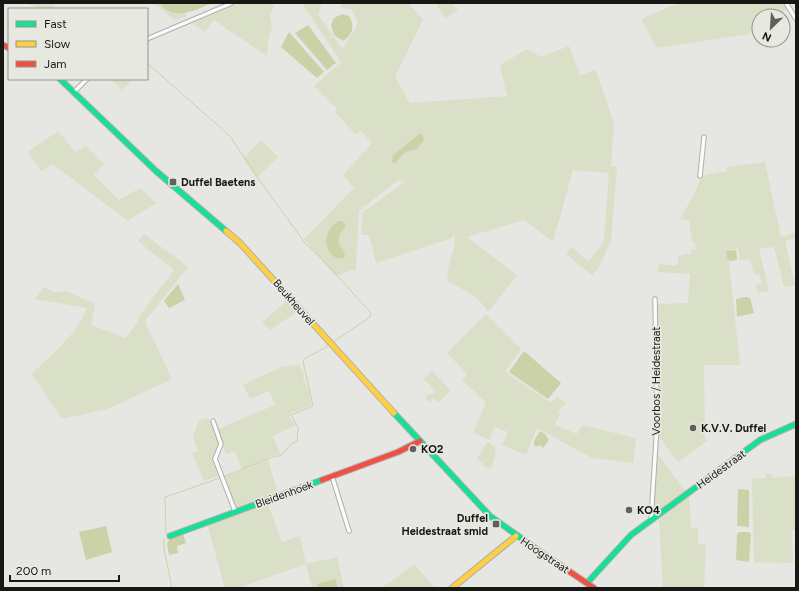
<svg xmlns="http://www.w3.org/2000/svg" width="799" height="591" font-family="Figtree,sans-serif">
<rect width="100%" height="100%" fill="#e6e7e2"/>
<g fill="#dadfc8">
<path d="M24 3H56L53 9H41Z"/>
<path d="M154 3H160C165 10 176 14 185 13L187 16 175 20Z"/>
<path d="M240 3H275L270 16 272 27 268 40 267 56 214 20 205 32 193 23Z"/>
<path d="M304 3H320L321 7 318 14 342 49 355 29 358 21 352 10 341 7 340 3H408L423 19 395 77 410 103 507 96 500 65 527 49 541 57 569 46 580 75 596 70 614 123 611 166 617 167 611 240 601 263 593 276 566 254 571 247 589 261 604 240 609 173 573 170 553 242 524 220 467 237 517 275 488 312C481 298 462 289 448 281 445 265 458 250 454 233L452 238 376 263 369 235H361L363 212 405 182 398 180 359 211 356 269 335 276 304 239 354 188 343 175 372 143 361 131 356 135 335 112 337 109 314 86 341 62 303 5Z"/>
<path d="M435 3H452L458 10 445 18Z"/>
<path d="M679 3H783L787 10 778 16H759V28L749 34 657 48 641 19Z"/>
<path d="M111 79H134L122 90Z"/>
<path d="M58 131 75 152 86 146 104 164 94 175 119 200 140 188 156 203 128 221 53 164 41 171 28 152Z"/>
<path d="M261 140 278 157 257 178 243 158Z"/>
<path d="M765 162 781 237 796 232V238L785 241 795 285 784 287 774 247 759 249 769 291 757 293 756 285 762 284 759 274 754 275 750 259 740 260 738 248 727 251 726 256 731 261 729 262 740 365H704L705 439 708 440 678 462 658 435V304L688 303 690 274 658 272 659 264 677 266 679 256 691 253V249L696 250 695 242H692L689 221 680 219 696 191 701 176 726 171 727 167Z"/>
<path d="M144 234 188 267 146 320V324L172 379 110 408 62 419 32 374C52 354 76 336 87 308L35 299 44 287 54 292 68 291 81 298 95 304 91 325 126 338 138 322 137 320 140 315 174 270 138 241Z"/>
<path d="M288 300 298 311 271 330 262 322Z"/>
<path d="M486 314 521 349 505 372 551 403 557 396 566 403 558 412 560 414 555 425 577 434 582 425 636 438 633 463 592 458 537 428 526 455 502 445 508 432 494 427 490 440 473 433 486 402 462 380 467 374 447 353Z"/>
<path d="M299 365 304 374 303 378 308 389 312 391 309 393 312 405 291 413 289 417 296 425 273 436 281 455 276 454 242 470 235 451 226 454 218 429 275 405 269 391 250 399 243 385 281 367Z"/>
<path d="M432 371 451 391 438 402 434 398 430 402 425 398 430 393 432 395 436 392 424 379Z"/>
<path d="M207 418 211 422 219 444C211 459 212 461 219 476L204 481 192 453 198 451 193 437 199 420Z"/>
<path d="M487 442 495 447C497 455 493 463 490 470L477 459Z"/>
<path d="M658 455 686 491 655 514 653 512Z"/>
<path d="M268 460 279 495 237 509 234 507 223 478Z"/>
<path d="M766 474H772L773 478 796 476V530L792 531 793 563 754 562 752 479 766 478Z"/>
<path d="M689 496 691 528H698V544L706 545 704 588H663L659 520Z"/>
<path d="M267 502 282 542 300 536 306 564 337 557 344 588H312L306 564 238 588H225L207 524Z"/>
<path d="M414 564 435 588H381L414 565Z"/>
</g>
<g fill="#cbd2a8">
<path d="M160 3H212C196 10 173 22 160 3Z"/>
<path d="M342 14 349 16C355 26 353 35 343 41L334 35 331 25 334 18Z"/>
<path d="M308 25 336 63 327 70 295 33Z"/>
<path d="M289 32 324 72 317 78 281 47Z"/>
<path d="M421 133 424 139 418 148 404 153 395 163 392 162 393 155Z"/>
<path d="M338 221H342L346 225C344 229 340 233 339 237 336 245 345 249 345 257 333 265 314 239 338 221Z"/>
<path d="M736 250 737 260 731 261 727 258 726 251Z"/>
<path d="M178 284 185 300 169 308 164 301Z"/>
<path d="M746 297 750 298 754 313 737 317 736 299Z"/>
<path d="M524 351 561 383 548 399 509 372Z"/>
<path d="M540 431 545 434 549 440 543 448 540 445 536 447 534 445V441Z"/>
<path d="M738 489 749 490V527L737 526Z"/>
<path d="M106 526 112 552 86 560 79 532Z"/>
<path d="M739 532H749L751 534 749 562 736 560 737 534Z"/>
<path d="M183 534 186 543 177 546 178 553 169 555 167 544 170 538Z"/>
<path d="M335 579 338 588H318L317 584Z"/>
</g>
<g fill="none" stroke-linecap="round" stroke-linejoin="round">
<g stroke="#cbd2a8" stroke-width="1">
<path d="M147 63 230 136 257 177 305 243 323 260 371 313 370 317 333 342"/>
<path d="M223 477 275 456H281L291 444 297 441 298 427 291 415 313 406 303 361 304 359 328 346"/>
<path d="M166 534 165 497 220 478"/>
<path d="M164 539V549L172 588"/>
</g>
<defs>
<g id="street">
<path d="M786 3 796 19"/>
<path d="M147 39 232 3"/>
<path d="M74 92 87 79"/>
<path d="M700 176 704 137"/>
<path d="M213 421 221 444 215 459 235 511"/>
<path d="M332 476 349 531"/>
<path d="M651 520 657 425 655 299"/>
</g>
<g id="fast">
<path d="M60 79 156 171 226 231"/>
<path d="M394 413 490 516 542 553"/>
<path d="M170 536 322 480"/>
<path d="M587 583 631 535 760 440 796 424"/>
</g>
<g id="slow">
<path d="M226 231 240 243 394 413"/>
<path d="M452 588 516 536"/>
</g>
<g id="jam">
<path d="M3 45 9 48"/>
<path d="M322 480 398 452 420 441"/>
<path d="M542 553 594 588"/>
</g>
</defs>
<use href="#street" stroke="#aeafac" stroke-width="5.5"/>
<use href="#fast" stroke="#aeafac" stroke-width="7"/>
<use href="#slow" stroke="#aeafac" stroke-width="7"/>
<use href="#jam" stroke="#aeafac" stroke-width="7"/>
<use href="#street" stroke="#fbfbfb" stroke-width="3.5"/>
<use href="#fast" stroke="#16e098" stroke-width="5"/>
<use href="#slow" stroke="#ffcf43" stroke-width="5"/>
<use href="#jam" stroke="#f24e42" stroke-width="5"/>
</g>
<g fill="#5f605c" stroke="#e7e9e0" stroke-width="1.5">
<rect x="169" y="178" width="8" height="8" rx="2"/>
<circle cx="693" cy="428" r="4"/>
<circle cx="413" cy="449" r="4"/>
<circle cx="629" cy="510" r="4"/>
<rect x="492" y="520" width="8" height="8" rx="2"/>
</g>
<g text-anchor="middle" stroke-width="3.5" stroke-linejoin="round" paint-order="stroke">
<g font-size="11" font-weight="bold" fill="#171814" stroke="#e7e9e0" text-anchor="start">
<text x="181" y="186">Duffel Baetens</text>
<text x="701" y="432">K.V.V. Duffel</text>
<text x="421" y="453">KO2</text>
<text x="637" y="514">KO4</text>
<text x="488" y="522" text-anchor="end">Duffel<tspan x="488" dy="13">Heidestraat smid</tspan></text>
</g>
<g font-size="11" fill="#171814" stroke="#e7e9e0">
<text transform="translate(294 302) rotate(49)" y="4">Beukheuvel</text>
<text transform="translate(656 381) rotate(-90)" y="4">Voorbos / Heidestraat</text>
<text transform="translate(721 469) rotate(-36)" y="4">Heidestraat</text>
<text transform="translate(284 494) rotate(-20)" y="4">Bleidenhoek</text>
<text transform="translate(545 555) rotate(34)" y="4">Hoogstraat</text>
</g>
</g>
<rect width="799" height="591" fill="none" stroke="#171814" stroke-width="8"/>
<rect x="8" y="8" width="140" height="72" fill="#e7e9e0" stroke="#94958e"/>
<rect x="16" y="21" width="20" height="6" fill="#16e098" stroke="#94958e"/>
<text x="44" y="28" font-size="12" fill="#171814">Fast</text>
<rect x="16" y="41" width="20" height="6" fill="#ffcf43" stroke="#94958e"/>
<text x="44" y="48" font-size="12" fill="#171814">Slow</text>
<rect x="16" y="61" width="20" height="6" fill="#f24e42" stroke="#94958e"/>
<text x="44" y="68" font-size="12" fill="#171814">Jam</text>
<g transform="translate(771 28) rotate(205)"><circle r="19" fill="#e7e9e0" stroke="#94958e"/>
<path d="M0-3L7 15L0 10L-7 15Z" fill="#5f605c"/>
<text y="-6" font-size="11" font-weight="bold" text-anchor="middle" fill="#171814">N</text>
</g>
<path d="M10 575v6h109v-6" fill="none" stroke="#171814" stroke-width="2"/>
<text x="16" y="575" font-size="12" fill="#171814" stroke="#e7e9e0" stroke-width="3" paint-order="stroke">200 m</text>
</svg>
